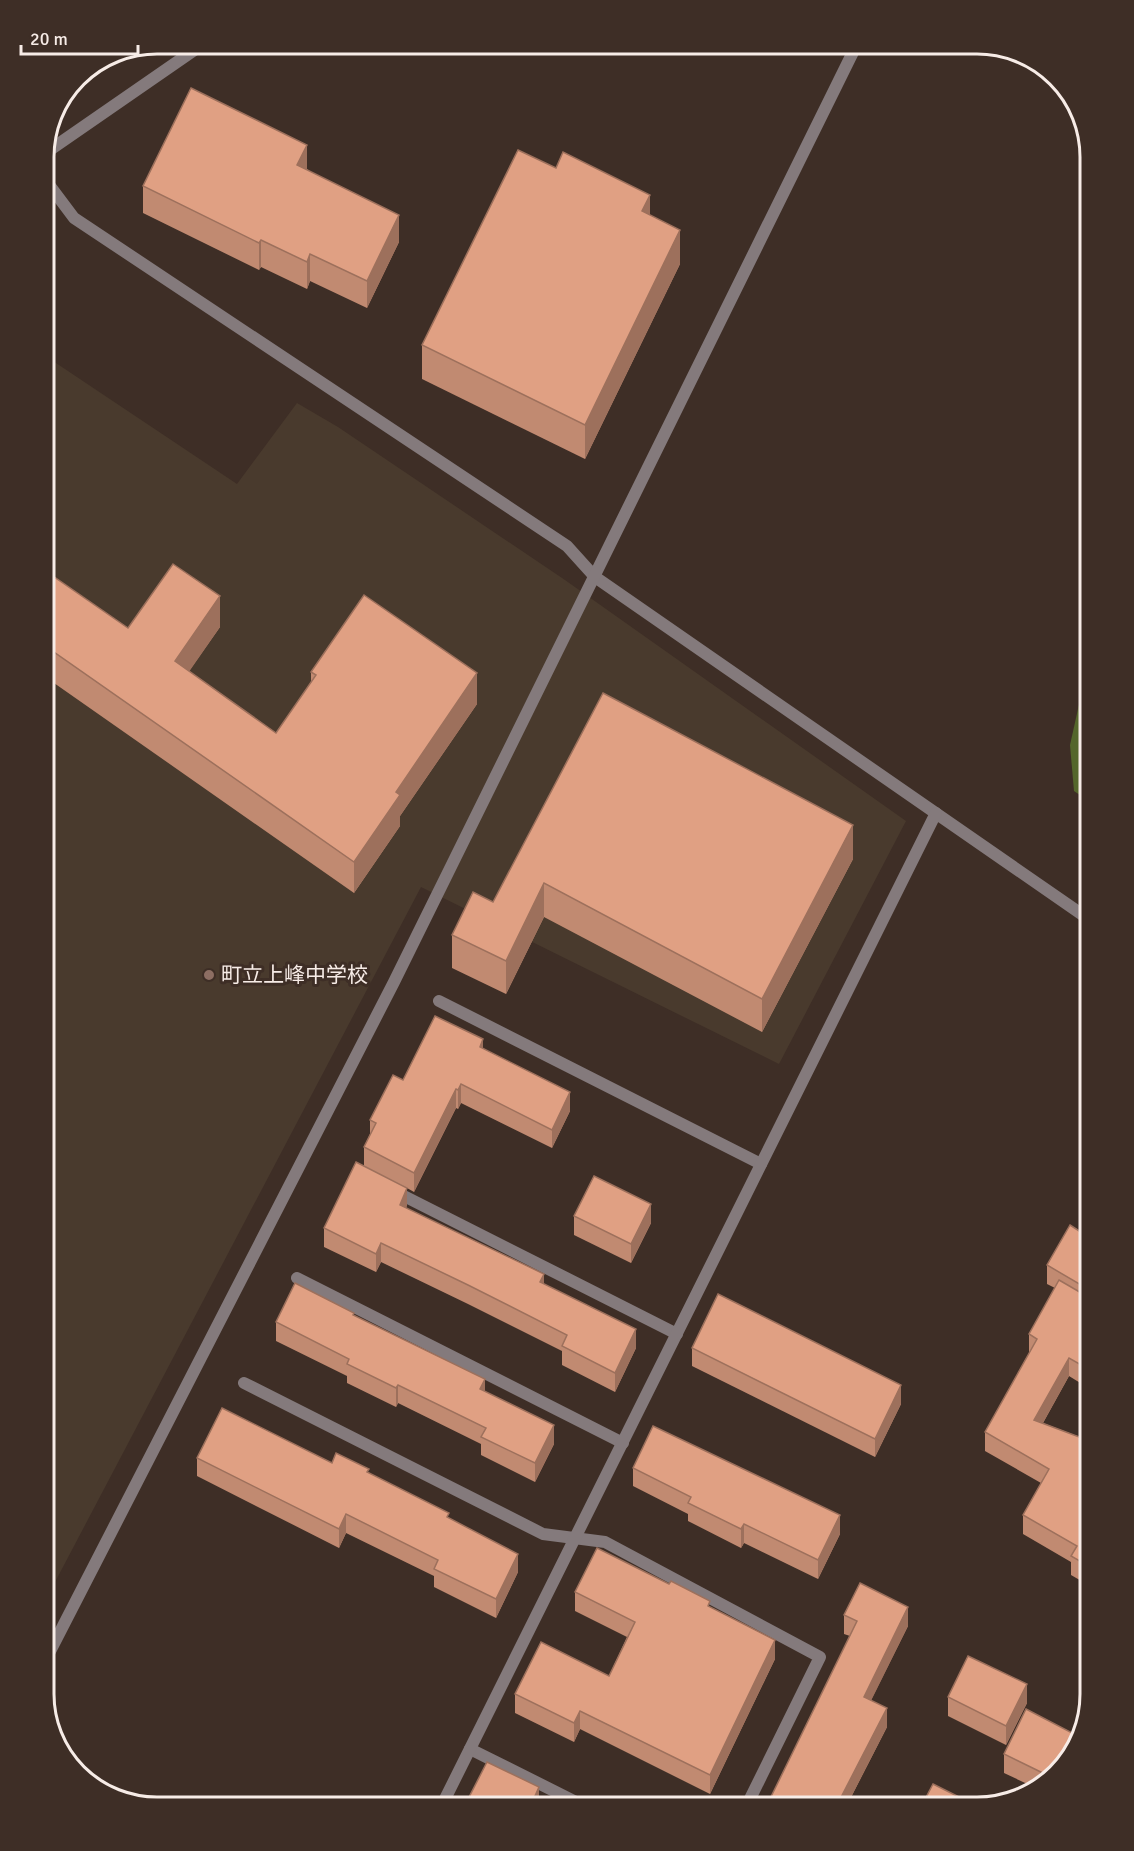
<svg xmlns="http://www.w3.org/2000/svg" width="1134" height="1851" font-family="Signika,'Noto Sans JP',sans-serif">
<rect width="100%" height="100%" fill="#3e2e26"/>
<path fill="#493a2d" d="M44 355 237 484 297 403 338 427 565 580 906 821 779 1064 421 887 44 1603Z"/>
<path fill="#54662b" d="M1090 655V802L1074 791 1070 745Z"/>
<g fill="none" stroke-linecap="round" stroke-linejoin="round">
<g stroke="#847a7c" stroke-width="12">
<path d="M44 154 203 44"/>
<path d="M44 178 74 218 567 546 595 577 1090 920"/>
<path d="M439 1001 761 1164"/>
<path d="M394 1191 677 1334"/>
<path d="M297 1278 623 1443"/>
<path d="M244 1383 543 1534 605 1542 820 1657 746 1807"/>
<path d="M44 1663 394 982 857 44"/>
<path d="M470 1749 586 1807"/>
<path d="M441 1807 936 813"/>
</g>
</g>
<g fill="#c18a71">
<path d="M307 169 399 242 367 308 310 281 307 289 261 267 259 270 143 213V186Z"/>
<path d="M650 215 680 264 585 459 422 379V345Z"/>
<path d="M44 570 128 628 220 627 189 671 276 733 311 682V672L477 704 400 816V826L354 893 44 676Z"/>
<path d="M603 693 853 859 762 1032 544 917 506 994 452 968V935L493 902Z"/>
<path d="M483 1048 570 1111 552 1148 461 1103 458 1109 456 1108 414 1192 407 1188 406 1209 544 1284 636 1348 615 1392 562 1365V1351L468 1304 381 1262 376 1272 324 1247V1228L364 1166V1147L370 1134V1120L403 1080Z"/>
<path d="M574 1216 651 1223 631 1263 574 1235Z"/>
<path d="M1090 1238V1288L1086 1296 1090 1298V1389L1069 1376 1043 1423 1090 1441V1586L1071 1575V1562L1023 1534V1515L1041 1483 985 1451V1432L1029 1353V1334L1055 1288 1047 1284V1265Z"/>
<path d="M354 1315 485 1391 554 1444 535 1482 481 1455V1444L398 1403 396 1407 347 1383V1376L276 1341V1322Z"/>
<path d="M692 1348 901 1404 875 1457 692 1366Z"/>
<path d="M197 1458 332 1463 369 1473 449 1519 518 1572 496 1618 434 1587V1576L346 1533 339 1548 197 1476Z"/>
<path d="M633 1468 840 1534 818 1579 744 1543 741 1548 688 1521V1514L633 1486Z"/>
<path d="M575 1592 710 1608 775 1659 710 1794 580 1729 574 1742 515 1713V1694L609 1676 627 1637 575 1611Z"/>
<path d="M844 1615 908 1626 871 1700 887 1727 846 1807H766L850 1636 844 1634Z"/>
<path d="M948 1697 1027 1703 1006 1745 948 1716Z"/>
<path d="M1078 1739 1075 1751 1036 1788 1004 1773V1754Z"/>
</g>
<g fill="#9d705c">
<path d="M307 145V172L297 165Z"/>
<path d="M650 195V229L642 211Z"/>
<path d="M399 215V242L367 308V281Z"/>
<path d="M680 230V264L585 459V425Z"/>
<path d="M261 240V267L259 270V243Z"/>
<path d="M310 254V281L307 289V262Z"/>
<path d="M220 596V627L175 692V661Z"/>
<path d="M477 673V704L400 816V826L354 893V862L396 792Z"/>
<path d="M853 825V859L762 1032V999Z"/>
<path d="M544 883V917L506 994V961Z"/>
<path d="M483 1039V1058L480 1047Z"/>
<path d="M461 1084V1103L458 1109V1090Z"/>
<path d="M456 1089V1108L414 1192V1173Z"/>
<path d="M570 1092V1111L552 1148V1130Z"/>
<path d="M407 1188V1206L400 1224V1205Z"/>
<path d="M651 1204V1223L631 1263V1244Z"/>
<path d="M381 1243V1262L376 1272V1254Z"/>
<path d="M1090 1269V1288L1081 1303V1285Z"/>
<path d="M544 1274V1293L540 1282Z"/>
<path d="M636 1329V1348L615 1392V1373Z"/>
<path d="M1069 1358V1376L1034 1439V1420Z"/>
<path d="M485 1379V1398L480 1389Z"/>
<path d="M398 1385V1403L396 1407V1388Z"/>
<path d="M901 1385V1404L875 1457V1439Z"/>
<path d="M554 1425V1444L535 1482V1463Z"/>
<path d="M346 1514V1533L339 1548V1529Z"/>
<path d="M840 1515V1534L818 1579V1560Z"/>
<path d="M744 1524V1543L741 1548V1529Z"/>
<path d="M518 1554V1572L496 1618V1599Z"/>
<path d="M908 1607V1626L864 1715V1697Z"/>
<path d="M775 1640V1659L710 1794V1775Z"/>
<path d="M1027 1684V1703L1006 1745V1726Z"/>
<path d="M887 1708V1727L846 1807H836Z"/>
<path d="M580 1711V1729L574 1742V1723Z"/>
<path d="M1078 1736 1075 1751 1067 1759Z"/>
<path d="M539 1787V1807L535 1796Z"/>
</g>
<g fill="#e0a083" stroke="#9d705c" stroke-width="1.5">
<path d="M191 88 307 145 297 165 399 215 367 281 310 254 307 262 261 240 259 243 143 186Z"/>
<path d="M518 150 556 168 563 152 650 195 642 211 680 230 585 425 422 345Z"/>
<path d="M173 564 220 596 175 661 276 733 316 675 311 672 364 595 477 673 396 792 400 795 354 862 44 645V570L128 628Z"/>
<path d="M603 693 853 825 762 999 544 883 506 961 452 935 473 892 493 902Z"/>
<path d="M435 1016 483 1039 480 1047 570 1092 552 1130 461 1084 458 1090 456 1089 414 1173 364 1147 376 1123 370 1120 393 1075 403 1080Z"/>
<path d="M356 1162 407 1188 400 1205 544 1274 540 1282 636 1329 615 1373 562 1346 567 1335 468 1285 381 1243 376 1254 324 1228Z"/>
<path d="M594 1176 651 1204 631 1244 574 1216Z"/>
<path d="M1070 1225 1090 1238V1269L1081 1285 1047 1265Z"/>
<path d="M1059 1280 1090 1298V1370L1069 1358 1034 1420 1090 1441V1567L1071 1556 1077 1546 1023 1515 1049 1469 985 1432 1037 1339 1029 1334Z"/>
<path d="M295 1283 354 1313 353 1315 485 1379 480 1389 554 1425 535 1463 481 1437 486 1428 398 1385 396 1388 347 1364 349 1359 276 1322Z"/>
<path d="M718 1294 901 1385 875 1439 692 1348Z"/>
<path d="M222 1408 332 1463 336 1453 369 1469 367 1472 449 1513 447 1517 518 1554 496 1599 434 1569 438 1560 346 1514 339 1529 197 1458Z"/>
<path d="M653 1426 840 1515 818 1560 744 1524 741 1529 688 1503 691 1497 633 1468Z"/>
<path d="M597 1548 669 1584 671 1581 710 1601 708 1606 775 1640 710 1775 580 1711 574 1723 515 1694 541 1642 609 1676 635 1622 575 1592Z"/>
<path d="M860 1583 908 1607 864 1697 887 1708 836 1807H766L857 1621 844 1615Z"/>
<path d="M968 1656 1027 1684 1006 1726 948 1697Z"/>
<path d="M1026 1709 1078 1736 1067 1759 1049 1776 1004 1754Z"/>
<path d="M487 1762 539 1787 535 1796 558 1807H464Z"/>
<path d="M933 1784 979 1807H921Z"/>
</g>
<circle fill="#8d6e63" stroke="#3e2e26" stroke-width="2" cx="209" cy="975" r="6"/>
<g text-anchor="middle" stroke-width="6" stroke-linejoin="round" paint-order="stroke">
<g font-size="21" fill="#f7ece7" stroke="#3e2e26" text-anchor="start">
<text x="221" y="982">町立上峰中学校</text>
</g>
</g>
<path d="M0 0H1134V1851H0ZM157 54H977A103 103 0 0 1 1080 157V1694A103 103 0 0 1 977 1797H157A103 103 0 0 1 54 1694V157A103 103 0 0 1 157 54Z" fill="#3e2e26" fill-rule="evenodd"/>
<path fill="none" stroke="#f7ece7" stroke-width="3" d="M157 54H977A103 103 0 0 1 1080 157V1694A103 103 0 0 1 977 1797H157A103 103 0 0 1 54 1694V157A103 103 0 0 1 157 54Z"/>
<path d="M21 45v9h117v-9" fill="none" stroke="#f7ece7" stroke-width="3"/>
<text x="30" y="45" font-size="18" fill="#f7ece7" stroke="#3e2e26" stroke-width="4.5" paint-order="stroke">20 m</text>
</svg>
